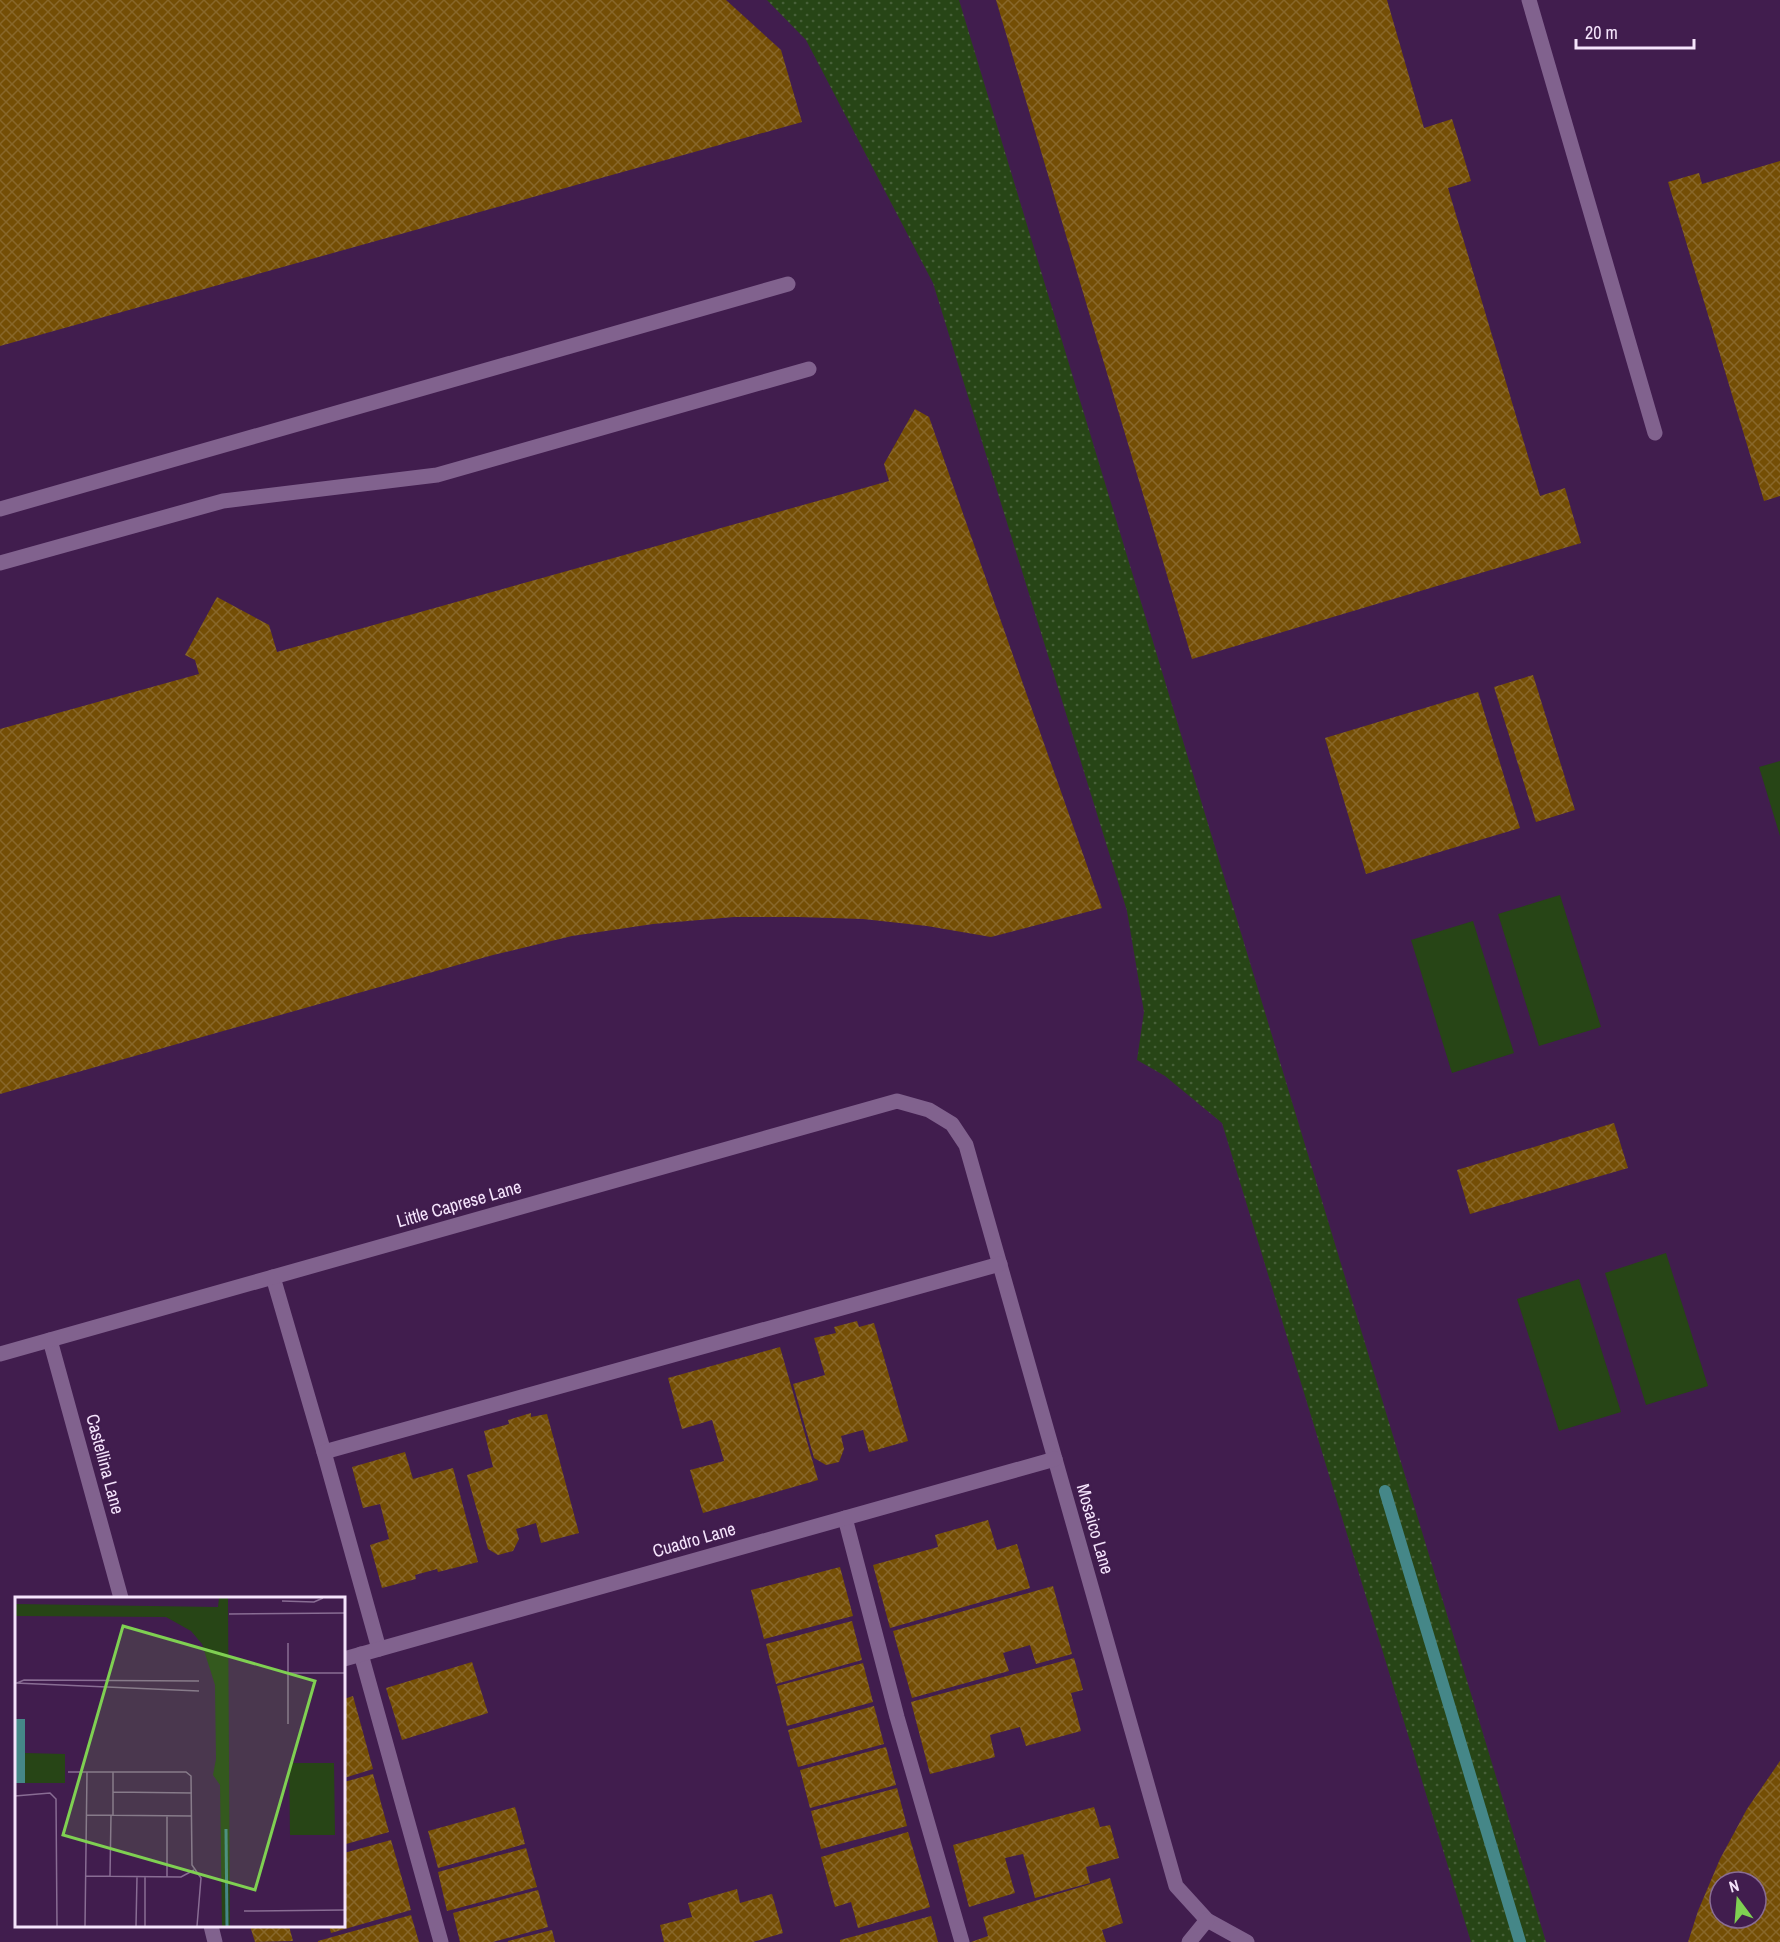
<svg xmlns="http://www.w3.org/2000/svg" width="1780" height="1942" font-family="'Archivo Narrow',sans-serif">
<defs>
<pattern id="grass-dots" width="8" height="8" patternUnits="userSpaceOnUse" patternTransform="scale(1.5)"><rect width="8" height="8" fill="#274516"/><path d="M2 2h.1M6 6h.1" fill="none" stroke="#476039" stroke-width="1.8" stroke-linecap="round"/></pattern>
<pattern id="building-cross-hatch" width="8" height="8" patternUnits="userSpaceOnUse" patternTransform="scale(1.5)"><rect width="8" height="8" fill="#744e05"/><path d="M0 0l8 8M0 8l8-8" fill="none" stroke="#88672a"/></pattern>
</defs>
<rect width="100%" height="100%" fill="#411d4e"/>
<path fill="url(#grass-dots)" d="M767 0H959L1546 1942H1471L1222 1123 1165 1076 1137 1060 1144 1012 1127 911 933 283 806 40Z"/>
<g fill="#274516">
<path d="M1780 761V836L1759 767Z"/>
<path d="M1560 895 1601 1027 1539 1046 1498 914Z"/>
<path d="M1473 921 1514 1053 1452 1073 1411 940Z"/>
<path d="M1666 1253 1708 1386 1646 1405 1605 1273Z"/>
<path d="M1579 1279 1621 1412 1559 1431 1517 1299Z"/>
</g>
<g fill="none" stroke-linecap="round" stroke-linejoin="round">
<path stroke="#458788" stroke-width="12" d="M1385 1491 1520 1942"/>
</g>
<g fill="url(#building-cross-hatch)" fill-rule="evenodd">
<path d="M0 0H726L781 50 802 122 0 346Z"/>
<path d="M996 0H1387L1424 128 1452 119 1471 181 1448 188 1540 496 1565 488 1581 543 1192 659Z"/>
<path d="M1780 161V496L1764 501 1668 182 1699 173 1702 184Z"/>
<path d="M915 409 929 417 1102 908 991 937 927 926 863 919 798 917H734L653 924 572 936 493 955 0 1094V729L199 674 195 660 185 655 217 597 269 625 277 652 889 481 884 464Z"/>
<path d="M1533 675 1575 810 1536 822 1494 687Z"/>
<path d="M1478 692 1520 828 1366 874 1325 738Z"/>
<path d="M1614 1123 1628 1168 1470 1214 1457 1170Z"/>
<path d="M857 1321 859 1327 874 1323 908 1441 869 1452 863 1430 841 1436 844 1449 839 1462 826 1465 814 1458 793 1384 825 1375 814 1338 836 1333 834 1327Z"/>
<path d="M780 1347 818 1480 703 1513 690 1470 724 1461 712 1420 682 1429 668 1378Z"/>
<path d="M531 1413V1417L547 1414 579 1533 541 1543 536 1523 516 1529 519 1539 513 1551 498 1555 488 1549 467 1475 493 1467 484 1431 509 1424 508 1420Z"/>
<path d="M405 1452 413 1479 453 1468 478 1562 438 1572 437 1569 415 1575 416 1579 382 1588 370 1545 389 1539 380 1504 363 1508 352 1467Z"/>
<path d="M988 1520 997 1550 1017 1544 1030 1588 890 1628 873 1565 938 1547 935 1535Z"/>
<path d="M840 1567 853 1616 764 1639 751 1590Z"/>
<path d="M1053 1586 1072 1654 1036 1664 1030 1645 1003 1653 1009 1671 912 1698 893 1631Z"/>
<path d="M852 1621 862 1660 776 1684 766 1644Z"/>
<path d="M1074 1658 1083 1690 1071 1693 1081 1731 1026 1746 1020 1727 990 1735 995 1757 930 1774 911 1702Z"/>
<path d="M472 1662 488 1713 402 1740 386 1688Z"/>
<path d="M863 1663 873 1702 787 1726 777 1686Z"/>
<path d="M353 1696 373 1769 344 1778V1699Z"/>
<path d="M874 1706 884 1744 798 1767 788 1730Z"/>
<path d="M886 1747 896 1785 810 1808 800 1770Z"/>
<path d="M1780 1761V1942H1688L1698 1911 1720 1859 1747 1809ZM1720 1882H1756V1918H1720Z"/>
<path d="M373 1774 389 1832 346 1844 344 1836V1782Z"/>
<path d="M897 1788 907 1826 821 1849 811 1811Z"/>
<path d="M515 1807 525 1844 438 1868 428 1831Z"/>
<path d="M1094 1807 1100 1827 1110 1825 1119 1858 1086 1867 1090 1883 1035 1898 1023 1854 1005 1858 1015 1893 969 1907 953 1845Z"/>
<path d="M908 1832 930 1907 858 1928 851 1902 835 1907 821 1857Z"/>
<path d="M391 1840 411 1910 331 1933 329 1926H344V1853Z"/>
<path d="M526 1848 537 1887 447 1911 438 1872Z"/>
<path d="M1110 1878 1123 1923 1102 1930 1106 1942H971L988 1936 983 1917Z"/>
<path d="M737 1889 740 1903 772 1894 783 1933 753 1942H664L660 1925 692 1917 688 1903Z"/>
<path d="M538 1890 548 1927 493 1942H460L453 1913Z"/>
<path d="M411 1915 419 1942H318V1941Z"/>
<path d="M931 1916 938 1942H840V1940Z"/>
<path d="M250 1926H289L293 1941 255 1942Z"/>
<path d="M552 1930 555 1942H508V1941Z"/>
</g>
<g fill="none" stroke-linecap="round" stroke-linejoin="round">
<g stroke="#81628e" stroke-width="15">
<path d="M1529 0 1655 433"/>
<path d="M0 509 788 284"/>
<path d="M0 563 223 501 437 475 809 369"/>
<path d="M273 1277 324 1452"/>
<path d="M50 1340 121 1598"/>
<path d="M0 1354 897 1101 929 1110 952 1124 966 1145 1176 1886 1207 1920 1247 1942"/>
<path d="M845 1518 897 1717 962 1942"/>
<path d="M379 1649 324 1452 1000 1264"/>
<path d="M361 1654 441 1942"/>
<path d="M344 1659 1055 1459"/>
<path d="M211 1926 215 1942"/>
<path d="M1189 1942 1207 1920"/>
</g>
</g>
<g text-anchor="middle" stroke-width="4.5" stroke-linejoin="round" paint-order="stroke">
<g font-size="18" fill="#f5e4fc" stroke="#411d4e">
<text transform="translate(459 1204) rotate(-16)" y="6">Little Caprese Lane</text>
<text transform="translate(105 1464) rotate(75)" y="6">Castellina Lane</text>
<text transform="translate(1095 1529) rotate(74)" y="6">Mosaico Lane</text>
<text transform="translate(694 1540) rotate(-16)" y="6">Cuadro Lane</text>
</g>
</g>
<g transform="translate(15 1597)">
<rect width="330" height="330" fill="#411d4e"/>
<path d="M204 1H213L215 329H207L205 188 198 178 201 162 200 88 187 47 176 34 151 20 0 19V7L203 10ZM10 156 50 157V186H10Z" fill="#274516"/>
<path d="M274 166H319L320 238H275Z" fill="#274516"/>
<path d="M0 122H10V186H0Z" fill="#458788"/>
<path fill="none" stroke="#458788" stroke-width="3" d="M211 232 212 329"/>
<path fill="none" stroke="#896d94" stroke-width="1.5" d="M267 4 299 5 308 1M214 17 330 16M273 46V127M273 76H330M0 86 184 94M2 86 9 83 184 84M53 175H171L176 179 177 268 186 281 182 329M98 175V195M0 199 35 196 41 202 42 329M72 218 177 219M98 218V195L177 196M71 279 166 280 179 273M95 279 96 218M152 280V219M229 314 330 313M70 329 72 175M121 329 122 280M130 329V280"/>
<path fill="#7fd052" fill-opacity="0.15" stroke="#7fd052" stroke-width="3" d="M108 29 300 84 240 293 48 238Z"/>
<rect width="330" height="330" fill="none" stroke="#f5e4fc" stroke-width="3"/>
</g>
<g transform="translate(1738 1900) rotate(344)"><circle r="28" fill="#411d4e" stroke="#896d94" stroke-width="1.5"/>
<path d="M0-4.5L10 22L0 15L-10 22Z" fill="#7fd052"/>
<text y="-9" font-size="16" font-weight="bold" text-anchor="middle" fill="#f5e4fc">N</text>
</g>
<path d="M1576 39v9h118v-9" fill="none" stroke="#f5e4fc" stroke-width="3"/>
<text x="1585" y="39" font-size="18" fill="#f5e4fc" stroke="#411d4e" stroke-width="4.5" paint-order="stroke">20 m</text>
</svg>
